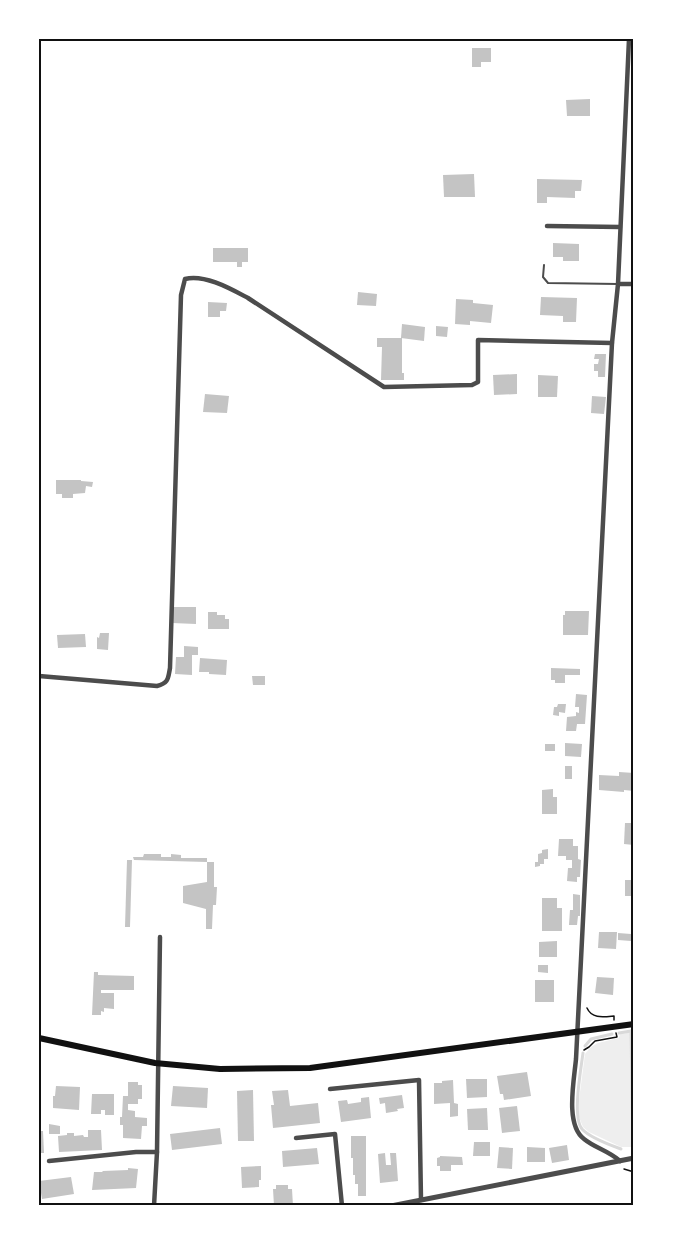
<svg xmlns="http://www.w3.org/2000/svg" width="673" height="1245" font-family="'Exo 2',sans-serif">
<rect width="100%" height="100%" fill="#fff"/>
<path fill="#eee" d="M634 1032V1147H621L589 1132 583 1127 579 1117V1100L585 1054 591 1047 598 1043 619 1038 620 1034Z"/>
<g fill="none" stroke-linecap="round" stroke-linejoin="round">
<g stroke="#d9d9d9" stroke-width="3">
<path d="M619 1033 631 1031"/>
<path d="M585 1046 591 1039 612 1034"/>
<path d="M583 1053C581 1069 572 1117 582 1129 590 1138 610 1145 621 1149"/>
<path d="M633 1145 631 1031 634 1030"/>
</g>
</g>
<g fill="#c4c4c4">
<path d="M472 48H491V62H481V67H472Z"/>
<path d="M590 99V116H567L566 100Z"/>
<path d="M474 174 475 197H444L443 175Z"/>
<path d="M537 179 582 180 581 191H575V198L547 197V203H537Z"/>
<path d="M553 243 579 244V261H563V257H553Z"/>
<path d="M213 248H248V262H242V267H237V262H213Z"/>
<path d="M358 292 377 294 376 306 357 305Z"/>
<path d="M541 297 577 298 576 322H563V316L540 315Z"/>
<path d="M456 299 473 300V303L493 305 491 323 470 321V325L455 324Z"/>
<path d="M208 302 227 303 226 311H220V317H208Z"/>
<path d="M402 324 425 327 424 341 401 338Z"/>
<path d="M436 326 448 327 447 337 436 336Z"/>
<path d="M377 338H402V373H404V380H381L382 347H377Z"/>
<path d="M595 354H606L605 377H598V371H594V364H598L599 359H594Z"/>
<path d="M517 374V394L494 395 493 375Z"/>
<path d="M538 375 558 376 557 397H538Z"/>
<path d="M205 394 229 396 227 413 203 412Z"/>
<path d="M592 396 606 397 604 414 591 413Z"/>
<path d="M56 480H81V481L93 482 92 487 86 486 85 493 73 494V498H62V494H56Z"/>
<path d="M173 607H196V624L172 623Z"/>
<path d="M565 611H589L588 635H563V615H565Z"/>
<path d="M208 612H217V615H225V619H229V629H208Z"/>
<path d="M100 633H109L108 650 97 649V637L99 638Z"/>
<path d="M85 634 86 647 58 648 57 635Z"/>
<path d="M184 646 198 647V655H192V675L175 674 176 657H184Z"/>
<path d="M200 658 227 660 226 675 209 674V672H199Z"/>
<path d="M551 668 580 669V675H565V683H555V680H551Z"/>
<path d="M252 676H265V685H253Z"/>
<path d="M576 694 587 695 585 724H577L576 731H566L567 717 576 716V712L579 713V707H575Z"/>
<path d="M558 704H566L565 713 559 712V716L553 715 554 707H557Z"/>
<path d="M565 743 582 744 581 757 565 756Z"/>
<rect x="545" y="744" width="10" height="7"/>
<rect x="565" y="766" width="7" height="13"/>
<path d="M619 772 634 773V791L624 790V792L599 790V775L619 776Z"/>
<path d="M553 789V797H557V814H542V790Z"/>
<path d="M625 823H634V845L624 844Z"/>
<path d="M559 839H573V846H578V859L581 860 580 877H577V882L567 881 568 868H572V860H566V856H558Z"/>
<path d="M548 849V859H544V864H540V866L535 867V862H538V854L542 853V850Z"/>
<path d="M144 854H161V857H171V854L181 855V858H207V862L134 860 133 857H143Z"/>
<path d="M127 860H132L130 927H125Z"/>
<path d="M207 862H214V887H217L216 905H213L212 929H206V909L183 903V886L207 882Z"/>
<rect x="625" y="880" width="9" height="16"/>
<path d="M573 894 580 895V916H578L577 925H569L570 910H573Z"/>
<path d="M542 898H557V908H562V931H542Z"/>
<path d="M599 932H617L616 949 598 948Z"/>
<path d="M618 933 631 934V941L618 940Z"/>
<path d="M557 941V957H539V942Z"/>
<path d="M538 965H548V973L538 972Z"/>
<path d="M94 972H98V975L134 976V990H101V993H114V1009L104 1008V1012L101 1011V1015H92Z"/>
<path d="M597 977 614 978 613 995 595 993Z"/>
<rect x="535" y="980" width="19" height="22"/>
<path d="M527 1072 531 1096 504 1100 503 1094H500L497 1076Z"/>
<path d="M466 1079H487V1097L467 1098Z"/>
<path d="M453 1080 454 1103 458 1104V1116L450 1117V1103L434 1104V1083H442V1081Z"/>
<path d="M128 1082H138V1085H142V1099H138V1104H128V1110L135 1111V1117L147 1118V1126H142L141 1139 123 1138V1125H120V1117H122L123 1096H128Z"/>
<path d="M56 1086 80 1087 79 1110 53 1108V1096H55Z"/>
<path d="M173 1086 208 1088 207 1108 171 1106Z"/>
<path d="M253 1090 254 1141H238L237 1091Z"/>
<path d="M288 1090 290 1106 318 1103 320 1123 273 1128 271 1105H274L272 1091Z"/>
<path d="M92 1094H114V1115H105V1110H101V1114H91Z"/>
<path d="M402 1095 404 1108 397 1109 398 1111 386 1113 385 1103 380 1104 379 1098Z"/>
<path d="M369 1097 371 1118 341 1122 338 1101 347 1100 348 1104 361 1102V1098Z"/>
<path d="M517 1106 520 1131 502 1133 499 1108Z"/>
<path d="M487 1108 488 1130H468L467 1109Z"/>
<path d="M49 1124 60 1126V1134H49Z"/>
<path d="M220 1128 222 1144 172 1150 170 1134Z"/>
<path d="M88 1130H101L102 1150 59 1152 58 1136 67 1135V1133H74V1136L83 1135 84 1137H88Z"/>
<path d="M39 1131H43L44 1153H39Z"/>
<path d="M351 1136H366V1196H358V1184H355V1175H353V1158H351Z"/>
<path d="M474 1142H490V1156H473Z"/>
<path d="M567 1145 569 1160 552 1163 549 1148Z"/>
<path d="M499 1147 513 1148 512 1169 497 1168Z"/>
<path d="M527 1147 545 1148V1162H527Z"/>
<path d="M317 1148 319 1164 283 1167 282 1151Z"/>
<path d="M385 1153 386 1165H391L390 1153H396L398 1181 380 1183 378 1154Z"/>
<path d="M440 1156 462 1157 463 1165H451V1171H440V1166H437V1158L440 1157Z"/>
<path d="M261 1166V1180H259V1187L242 1188 241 1167Z"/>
<path d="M128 1168 138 1169 136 1188 92 1190 94 1172H102L103 1171 128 1170Z"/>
<path d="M71 1177 74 1194 42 1199 39 1181Z"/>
<path d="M276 1185H288V1189H292L293 1206H274L273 1189H276Z"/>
</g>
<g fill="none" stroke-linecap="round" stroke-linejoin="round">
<g stroke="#111" stroke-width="1.5">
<path d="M587 1008C592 1019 603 1017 614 1016V1020"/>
<path d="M584 1050 589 1047 595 1041 617 1037 616 1033"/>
<path d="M624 1169 634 1172"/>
</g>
<path stroke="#4c4c4c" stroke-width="2" d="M544 265 543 277 548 283 618 284"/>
<g stroke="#4c4c4c" stroke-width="4.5">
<path d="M547 226 620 227"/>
<path d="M618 284H634"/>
<path d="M39 676 157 686C169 683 168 678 170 668L181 295 185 279C205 274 231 289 248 298L384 387 472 385 478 382V340L612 343"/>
<path d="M330 1089 419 1080 421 1200"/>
<path d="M296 1138 335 1134 342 1206"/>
<path d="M49 1161 136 1152H157"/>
<path d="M620 1161C609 1151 595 1148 584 1139 565 1125 574 1081 576 1059L612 343 618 284 629 39"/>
<path d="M154 1206 157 1152 160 937"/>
</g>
<path stroke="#4c4c4c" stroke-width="5" d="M391 1206 634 1158"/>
<path stroke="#111" stroke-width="6" d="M39 1038 155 1063 220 1069 310 1068 634 1024"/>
</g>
<rect width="673" height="1245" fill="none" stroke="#ffffff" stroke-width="81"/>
<rect x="40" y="40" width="592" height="1164" fill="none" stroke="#111" stroke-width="2"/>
</svg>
